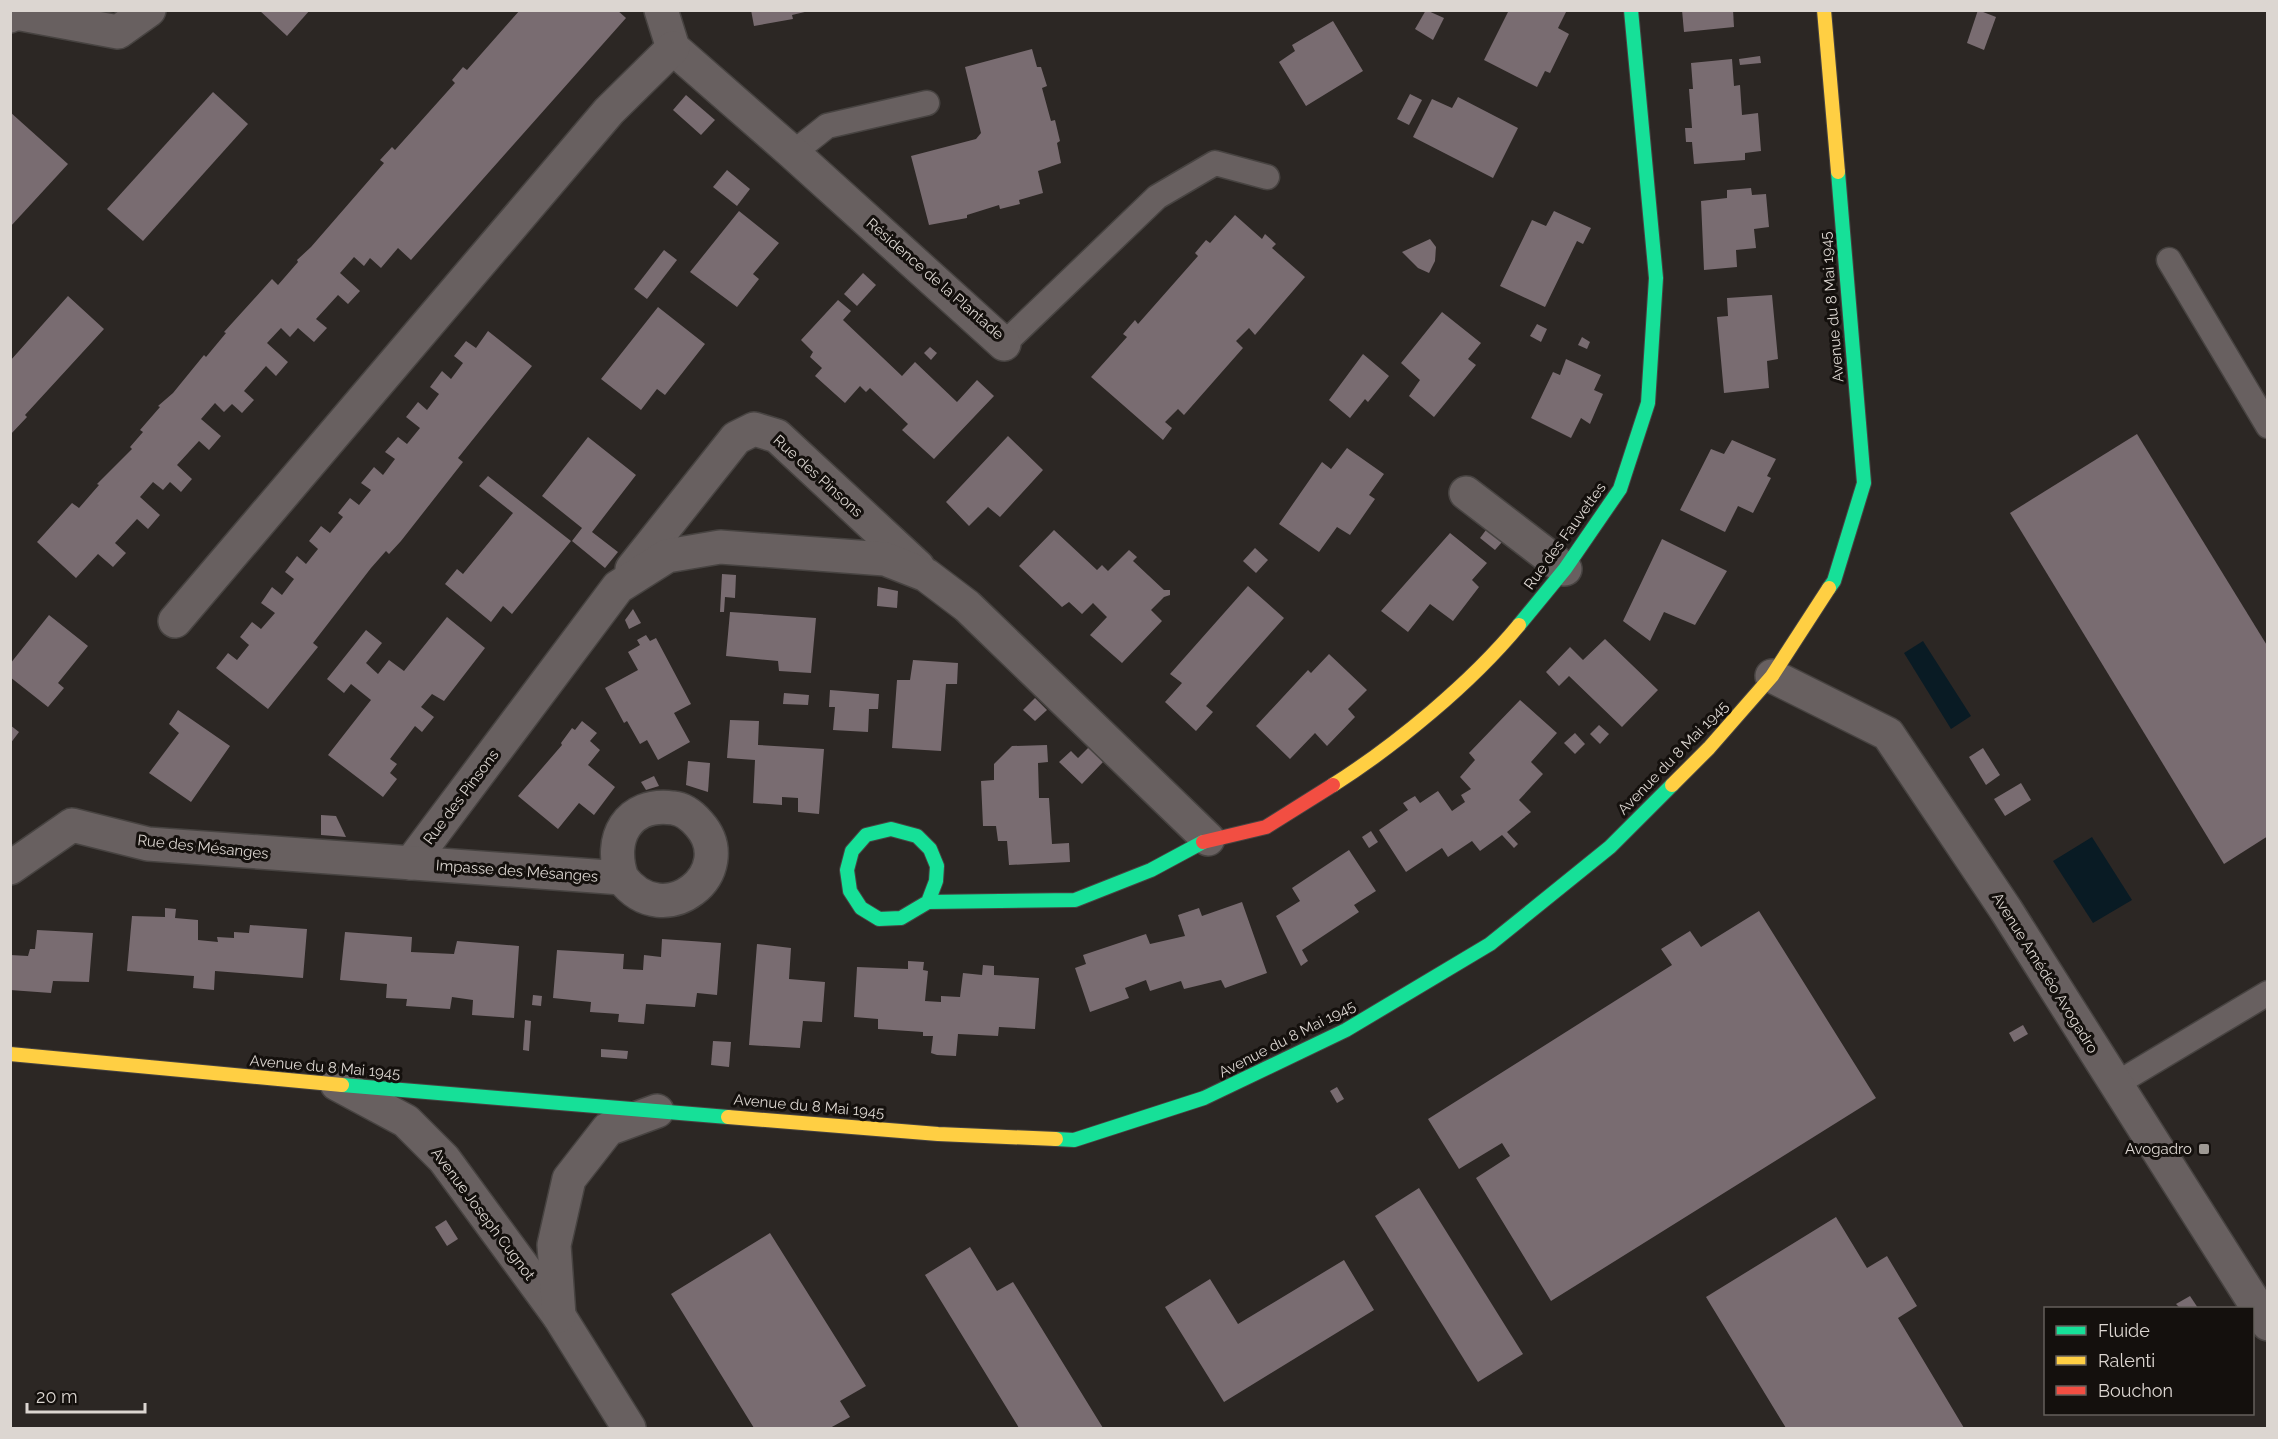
<svg xmlns="http://www.w3.org/2000/svg" width="2278" height="1439" font-family="Raleway,sans-serif">
<rect width="100%" height="100%" fill="#2c2724"/>
<g fill="#091b24">
<path d="M1923 641 1971 716 1951 729 1904 653Z"/>
<path d="M2092 837 2132 900 2093 923 2053 861Z"/>
</g>
<g fill="#796c71">
<path d="M259 10H310L287 36Z"/>
<path d="M520 10H617L626 18 411 260 398 248 381 268 370 258 364 266 354 257 340 273 360 291 348 304 338 295 316 319 327 328 314 342 298 328 290 337 281 328 267 343 288 362 276 376 266 366 244 391 254 400 242 413 232 404 224 412 215 403 201 419 221 436 209 450 199 441 177 465 192 479 181 492 170 482 163 490 153 482 140 497 160 515 148 529 137 519 115 543 126 553 113 567 98 554 76 578 37 542 72 503 79 508 99 485 97 484 132 449 130 447 143 432 140 430 160 407 158 406 173 393 204 355 206 357 226 333 224 332 272 279 278 285 298 262 297 260 311 247 384 163 380 160 392 147 395 150 455 83 452 80 463 67 467 70Z"/>
<path d="M751 10H809V11L792 15 793 19 754 26Z"/>
<path d="M1426 10 1444 18 1433 40 1415 29Z"/>
<path d="M1509 10H1567L1558 28 1569 34 1550 73 1545 71 1537 87 1484 60Z"/>
<path d="M1682 10H1733L1734 27 1684 32Z"/>
<path d="M1978 10 1996 17 1984 50 1967 43Z"/>
<path d="M1333 21 1363 71 1306 106 1279 62 1295 51 1292 45Z"/>
<path d="M1032 49 1037 67H1041L1047 86 1042 88 1051 121 1055 120 1060 141 1057 143 1061 163 1038 171 1043 193 1019 200 1020 204 1000 209 999 205 967 215V218L929 225 911 156 976 139 981 133 965 67Z"/>
<path d="M1760 56 1761 63 1740 65 1739 59Z"/>
<path d="M1732 59 1734 86 1740 85 1742 115 1758 113 1761 151 1745 153V160L1694 164 1692 142H1686L1685 128H1692L1689 89H1693L1691 63Z"/>
<path d="M213 92 248 124 143 241 107 209Z"/>
<path d="M1410 94 1422 100 1409 125 1397 119Z"/>
<path d="M686 95 715 120 701 135 673 110Z"/>
<path d="M1458 97 1518 128 1493 178 1413 137 1432 99 1452 108Z"/>
<path d="M10 112 68 164 10 227Z"/>
<path d="M727 170 750 189 737 206 713 187Z"/>
<path d="M1751 188 1752 195 1766 194 1769 227 1754 229 1756 248 1736 250 1737 267 1704 270 1701 201 1727 198V190Z"/>
<path d="M739 211 779 243 753 274 759 279 737 307 690 272Z"/>
<path d="M1554 211 1591 228 1583 244 1577 241 1545 307 1500 286 1532 220 1546 226Z"/>
<path d="M1235 215 1262 239 1265 234 1276 244 1272 248 1305 277 1255 335 1249 328 1236 341 1243 348 1184 415 1178 409 1165 422 1172 428 1163 440 1091 377 1127 337 1123 334 1135 320 1138 324 1198 256 1195 253 1206 240 1210 243Z"/>
<path d="M1430 239 1436 247 1435 261 1429 273 1418 268 1402 252Z"/>
<path d="M664 250 677 260 647 299 634 289Z"/>
<path d="M863 273 876 285 857 306 844 294Z"/>
<path d="M1772 295 1778 359 1767 361 1769 388 1724 393 1717 317 1728 316 1727 298Z"/>
<path d="M68 296 104 329 25 415 27 417 10 435V361Z"/>
<path d="M838 300 851 311 843 320 902 376 915 362 957 402 977 380 994 396 934 459 902 430 908 424 870 388 866 392 860 386 845 403 815 376 822 368 810 357 813 352 801 340Z"/>
<path d="M658 307 705 344 665 395 657 389 641 410 601 379Z"/>
<path d="M1442 312 1481 343 1468 359 1476 365 1434 417 1409 396 1420 380 1401 363Z"/>
<path d="M1537 324 1547 329 1541 342 1530 336Z"/>
<path d="M488 331 532 366 458 458 463 462 401 541 389 554 386 551 371 568 313 643 318 647 268 709 216 668 228 653 237 660 249 645 240 637 252 622 261 629 275 613 261 603 272 587 282 595 294 579 285 572 297 556 306 564 318 549 309 541 321 526 330 533 343 517 338 513 350 498 359 505 371 490 361 483 374 467 383 475 395 459 385 452 398 437 407 444 420 428 406 417 418 402 427 410 439 394 430 387 442 371 451 379 463 363 454 356 466 341 476 348Z"/>
<path d="M1582 337 1590 342 1587 349 1578 345Z"/>
<path d="M930 347 937 353 931 360 924 353Z"/>
<path d="M1363 354 1389 376 1368 402 1365 399 1350 418 1329 400Z"/>
<path d="M1566 359 1601 375 1594 390 1603 394 1590 424 1581 418 1571 438 1531 418 1553 372 1560 375Z"/>
<path d="M2137 434 2268 647V836L2224 864 2010 513Z"/>
<path d="M1008 436 1043 470 1000 517 988 507 969 526 946 502Z"/>
<path d="M588 437 636 475 592 532 618 552 605 568 572 541 582 528 542 496Z"/>
<path d="M1732 440 1776 459 1767 476 1771 478 1753 513 1738 506 1725 532 1680 510 1711 449 1724 454Z"/>
<path d="M1347 448 1384 474 1369 495 1375 499 1350 535 1337 527 1319 552 1279 524 1322 462 1331 469Z"/>
<path d="M488 476 571 541 512 614 503 606 491 622 445 584 457 569 463 574 513 513 479 486Z"/>
<path d="M1054 530 1097 570 1102 565 1108 571 1129 550 1137 557 1133 561 1164 590H1170V595L1164 597 1151 610 1162 621 1122 663 1090 635 1107 617 1093 603 1082 614 1069 602 1062 607 1019 566Z"/>
<path d="M1486 530 1502 542 1495 550 1480 538Z"/>
<path d="M1450 533 1487 563 1472 580 1479 587 1453 621 1430 604 1408 632 1381 611Z"/>
<path d="M1662 539 1727 571 1695 625 1664 612 1650 641 1623 621Z"/>
<path d="M1255 548 1268 560 1256 573 1243 561Z"/>
<path d="M722 574 736 575 735 598 725 597 724 612H720Z"/>
<path d="M1248 586 1284 618 1206 706 1213 712 1196 731 1165 702 1182 683 1170 674Z"/>
<path d="M878 587 898 591 897 608 877 606Z"/>
<path d="M633 609 641 623 629 629 625 620Z"/>
<path d="M730 612 816 618 811 673 779 671 778 661 726 656Z"/>
<path d="M49 615 88 646 58 683 64 688 48 707 10 677V664Z"/>
<path d="M447 617 485 648 444 701 432 694 421 707 434 717 422 732 415 726 390 759 397 764 390 773 397 779 383 797 328 755 371 700 351 684 344 693 327 679 366 630 382 643 366 663 378 674 389 660 404 671Z"/>
<path d="M646 635 650 641 656 638 691 704 674 713 690 742 658 760 647 740 640 744 627 721 624 723 605 688 638 670 628 652 640 645 637 640Z"/>
<path d="M1605 639 1658 690 1622 727 1569 676 1559 686 1546 672 1570 647 1583 660Z"/>
<path d="M1329 654 1367 690 1348 709 1355 717 1327 746 1315 733 1290 759 1256 726 1308 670 1311 673Z"/>
<path d="M913 660 958 663 957 684H946L941 751 892 748 897 680H910Z"/>
<path d="M830 690 879 694 878 709H869L868 732 833 730 835 707H829Z"/>
<path d="M784 693 809 695 808 705 783 704Z"/>
<path d="M1035 698 1047 710 1035 721 1023 710Z"/>
<path d="M1520 700 1557 733 1531 762 1543 774 1519 800 1531 812 1507 832 1518 844 1514 848 1502 835 1480 851 1472 841 1448 857 1442 848 1406 872 1379 830 1408 810 1403 803 1415 796 1420 803 1438 791 1452 811 1465 802 1461 795 1471 789 1460 777 1475 760 1469 753Z"/>
<path d="M178 710 230 746 191 802 149 773 179 733 169 724Z"/>
<path d="M730 720 759 721 758 745 824 749 819 814 798 812V798L782 797V805L753 803 755 760 727 758Z"/>
<path d="M582 721 597 733 590 741 600 750 588 765 615 787 594 815 579 803 558 829 518 796 562 745 561 743 572 728 575 730Z"/>
<path d="M10 725 19 732 10 744Z"/>
<path d="M1599 725 1609 734 1600 744 1590 734Z"/>
<path d="M1575 733 1585 744 1575 754 1564 743Z"/>
<path d="M1047 745 1048 762 1038 763 1039 798H1049L1052 844 1069 843 1070 862 1009 865 1007 841H998L996 826H983L981 781 994 780V764L1012 746Z"/>
<path d="M1089 747 1103 762 1082 784 1059 762 1071 751 1078 758Z"/>
<path d="M1983 748 2000 775 1986 785 1969 757Z"/>
<path d="M688 761 710 763 708 792 686 785Z"/>
<path d="M654 776 659 786 646 790 641 782Z"/>
<path d="M2021 783 2031 800 2005 816 1994 799Z"/>
<path d="M321 815 336 816 346 837 321 835Z"/>
<path d="M1371 831 1378 842 1369 848 1362 837Z"/>
<path d="M1349 850 1376 891 1354 905 1359 912 1302 950 1308 961 1301 966 1276 916 1300 901 1292 888Z"/>
<path d="M1242 902 1267 973 1225 988 1221 980 1184 989 1181 981 1150 991 1146 980 1125 988 1129 998 1090 1012 1075 968 1086 964 1083 955 1146 934 1150 944 1185 936 1178 915 1199 908 1202 916Z"/>
<path d="M165 908 176 909 175 918 198 920V940L218 942 217 937 234 938V932L249 933 250 925 307 929 303 978 215 971 214 990 193 988 194 976 127 971 132 916 165 917Z"/>
<path d="M1759 911 1876 1098 1551 1301 1476 1178 1510 1156 1502 1143 1459 1169 1428 1119 1672 965 1661 949 1690 931 1701 947Z"/>
<path d="M37 930 93 933 89 982 53 981 51 993 10 990V955L28 956 30 949H35Z"/>
<path d="M345 932 412 937 411 952 454 954 457 941 519 946 514 1018 472 1015 473 1000 452 997 450 1009 406 1006 407 999 386 998 387 984 340 980Z"/>
<path d="M662 939 721 943 717 995 697 993 695 1007 646 1004 644 1024 618 1022 619 1014 590 1012 591 1002 553 998 557 950 624 954 623 969 643 970 644 955 661 957Z"/>
<path d="M757 944 791 948 789 979 825 982 822 1022 803 1021 800 1048 749 1045Z"/>
<path d="M908 961 924 962 923 970 928 971 925 1001 941 1002V996L960 997 963 973 982 975 983 965 994 966V975L1039 978 1035 1029 999 1027 998 1036 958 1034 956 1056 937 1055 931 1053 933 1036H923V1032L878 1029V1019L854 1017 857 967 908 969Z"/>
<path d="M533 995 542 996 541 1006 532 1005Z"/>
<path d="M525 1020 531 1021 529 1051 523 1050Z"/>
<path d="M2023 1025 2028 1034 2014 1042 2009 1033Z"/>
<path d="M713 1041 731 1042 729 1067 711 1065Z"/>
<path d="M601 1049 628 1051 627 1059 601 1057Z"/>
<path d="M1337 1087 1344 1099 1337 1103 1330 1091Z"/>
<path d="M1419 1188 1523 1354 1478 1382 1375 1216Z"/>
<path d="M1836 1217 1867 1268 1887 1256 1917 1306 1898 1318 1964 1428H1786L1706 1297Z"/>
<path d="M446 1220 458 1239 447 1246 435 1227Z"/>
<path d="M770 1233 866 1386 840 1401 850 1417 830 1428H754L671 1294Z"/>
<path d="M970 1247 997 1291 1013 1282 1103 1428H1019L925 1275Z"/>
<path d="M1344 1260 1374 1310 1224 1402 1165 1307 1210 1279 1238 1324Z"/>
<path d="M2190 1296 2198 1308H2180L2176 1304Z"/>
</g>
<g fill="none" stroke-linecap="round" stroke-linejoin="round">
<defs>
<g id="lane">
<path d="M793 153 827 126 927 103"/>
<path d="M2169 260 2268 426"/>
<path d="M1004 344 1157 197 1215 163 1267 177"/>
<path d="M2116 1084 2268 993"/>
</g>
<g id="street">
<path d="M661 10 673 48 793 153 1004 344"/>
<path d="M10 16 16 13 118 32 149 10"/>
<path d="M1466 493 1565 569"/>
<path d="M632 569 736 438 754 429 777 436 918 567"/>
<path d="M175 621 609 111 673 48"/>
<path d="M1772 676 1888 734 2006 910 2268 1324"/>
<path d="M411 863 618 587 667 556 720 547 885 559 926 575 967 606 1208 839"/>
<path d="M10 868 72 825 148 844 622 878C665 935 741 871 699 824 693 817 684 809 673 808 627 802 608 839 622 878"/>
<path d="M337 1084 406 1121 444 1159 559 1316 629 1428"/>
<path d="M559 1316 554 1245 569 1179 608 1129 657 1111"/>
</g>
<g id="fast">
<path d="M1829 588 1834 581 1864 483 1838 172"/>
<path d="M1519 625 1565 569 1620 489 1648 403 1656 278 1631 10"/>
<path d="M928 902 936 881 937 866 930 849 917 836 891 829 866 835 852 851 847 870 850 891 861 908 879 919 901 918 928 902 1075 900 1151 870 1203 842"/>
<path d="M342 1085 728 1117"/>
<path d="M1056 1139 1074 1140 1204 1098 1346 1030 1490 944 1610 847 1672 785"/>
</g>
<g id="slow">
<path d="M1824 10 1838 172"/>
<path d="M1333 785C1396 745 1471 683 1519 625"/>
<path d="M1672 785 1709 748 1772 676 1829 588"/>
<path d="M10 1054 342 1085"/>
<path d="M728 1117 938 1134 1056 1139"/>
</g>
<path id="jam" d="M1203 842 1266 827 1333 785"/>
</defs>
<use href="#lane" stroke="#474341" stroke-width="27"/>
<use href="#street" stroke="#474341" stroke-width="36"/>
<use href="#fast" stroke="#474341" stroke-width="16"/>
<use href="#slow" stroke="#474341" stroke-width="16"/>
<use href="#jam" stroke="#474341" stroke-width="16"/>
<use href="#lane" stroke="#686060" stroke-width="24"/>
<use href="#street" stroke="#686060" stroke-width="33"/>
<use href="#fast" stroke="#16e098" stroke-width="14"/>
<use href="#slow" stroke="#ffcf43" stroke-width="14"/>
<use href="#jam" stroke="#f24e42" stroke-width="14"/>
</g>
<rect fill="#9e9994" stroke="#14100d" stroke-width="2" x="2198" y="1143" width="12" height="12" rx="3"/>
<g text-anchor="middle" stroke-width="6" stroke-linejoin="round" paint-order="stroke">
<g font-size="15" fill="#dcd6d1" stroke="#14100d">
<text transform="translate(935 279) rotate(41)" y="5">Résidence de la Plantade</text>
<text transform="translate(1832 307) rotate(-95)" y="5">Avenue du 8 Mai 1945</text>
<text transform="translate(818 476) rotate(42)" y="5">Rue des Pinsons</text>
<text transform="translate(1565 536) rotate(-54)" y="5">Rue des Fauvettes</text>
<text transform="translate(1673 758) rotate(-46)" y="5">Avenue du 8 Mai 1945</text>
<text transform="translate(461 797) rotate(-53)" y="5">Rue des Pinsons</text>
<text transform="translate(203 847) rotate(6)" y="5">Rue des Mésanges</text>
<text transform="translate(517 871) rotate(4)" y="5">Impasse des Mésanges</text>
<text transform="translate(2045 973) rotate(58)" y="5">Avenue Amédéo Avogadro</text>
<text transform="translate(1287 1039) rotate(-27)" y="5">Avenue du 8 Mai 1945</text>
<text transform="translate(325 1067) rotate(5)" y="5">Avenue du 8 Mai 1945</text>
<text transform="translate(809 1106) rotate(5)" y="5">Avenue du 8 Mai 1945</text>
<text transform="translate(483 1214) rotate(53)" y="5">Avenue Joseph Cugnot</text>
</g>
<g font-size="15" fill="#dcd6d1" stroke="#14100d" text-anchor="end">
<text x="2192" y="1154">Avogadro</text>
</g>
</g>
<rect width="2278" height="1439" fill="none" stroke="#dcd6d1" stroke-width="24"/>
<rect x="2044" y="1307" width="210" height="108" fill="#14100d" stroke="#645f5b" stroke-width="1.5"/>
<rect x="2056" y="1326" width="30" height="9" fill="#16e098" stroke="#645f5b" stroke-width="1.5"/>
<text x="2098" y="1337" font-size="18" fill="#dcd6d1">Fluide</text>
<rect x="2056" y="1356" width="30" height="9" fill="#ffcf43" stroke="#645f5b" stroke-width="1.5"/>
<text x="2098" y="1367" font-size="18" fill="#dcd6d1">Ralenti</text>
<rect x="2056" y="1386" width="30" height="9" fill="#f24e42" stroke="#645f5b" stroke-width="1.5"/>
<text x="2098" y="1397" font-size="18" fill="#dcd6d1">Bouchon</text>
<path d="M27 1403v9h118v-9" fill="none" stroke="#dcd6d1" stroke-width="3"/>
<text x="36" y="1403" font-size="18" fill="#dcd6d1" stroke="#14100d" stroke-width="4.5" paint-order="stroke">20 m</text>
</svg>
